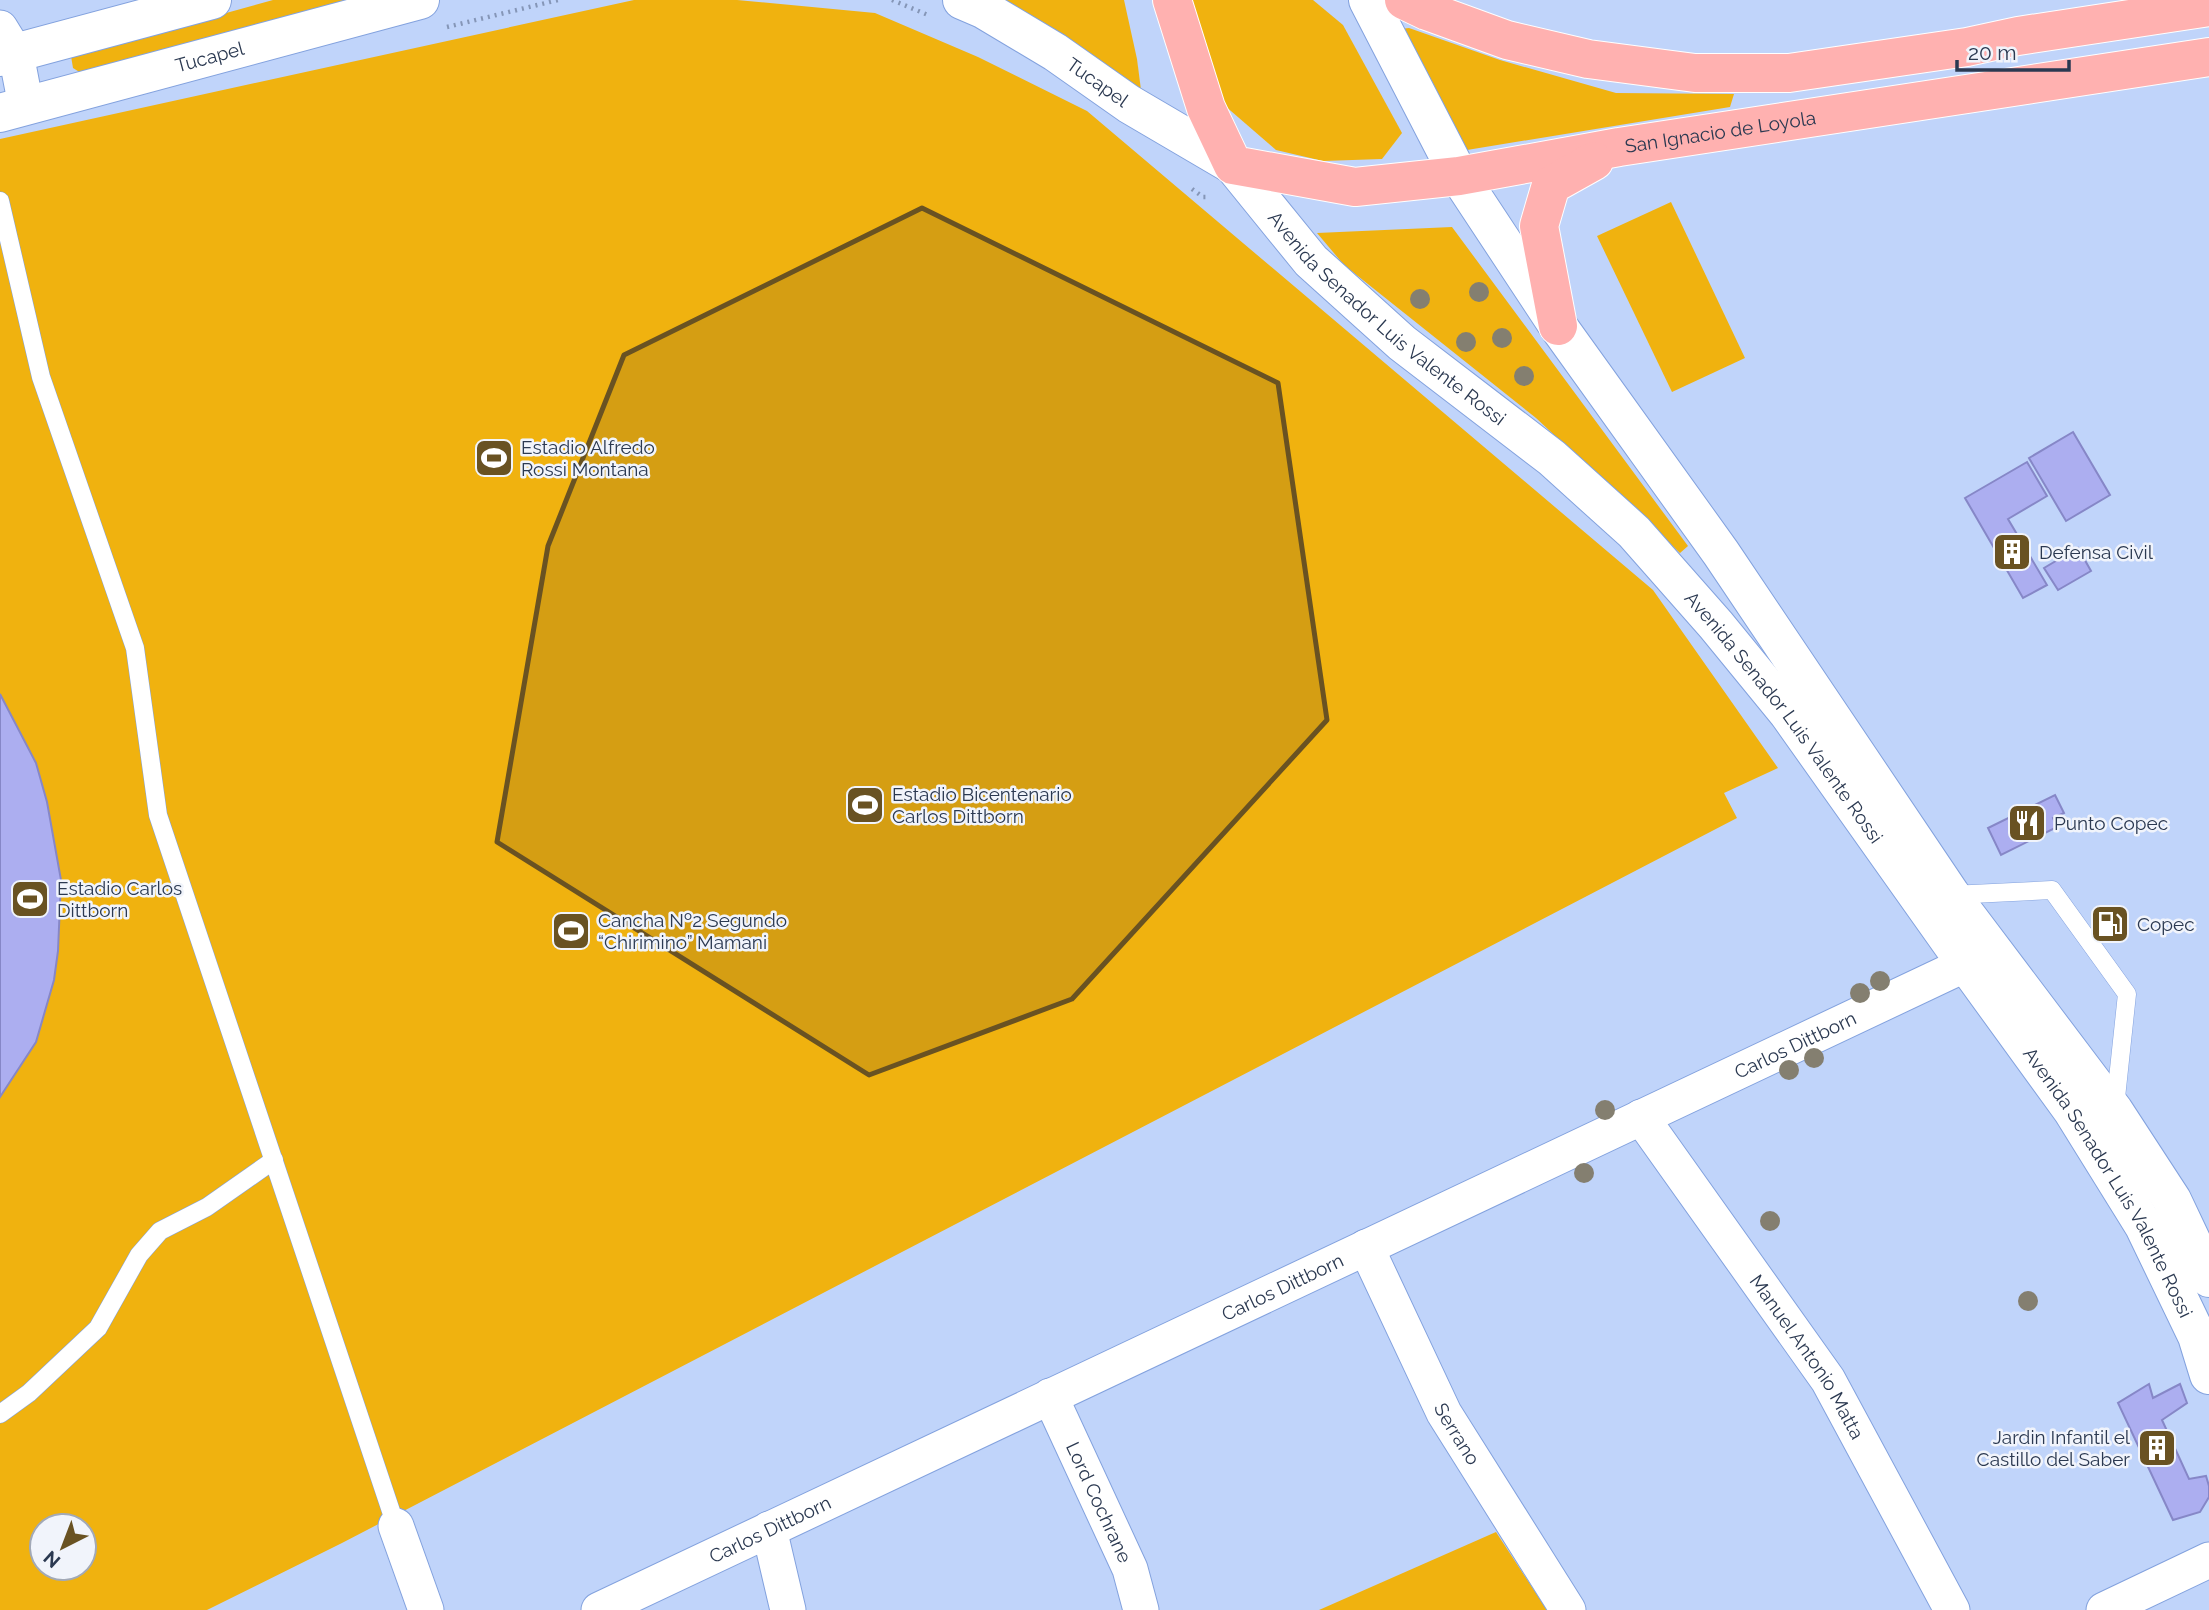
<svg xmlns="http://www.w3.org/2000/svg" width="2209" height="1610" font-family="Raleway,sans-serif">
<rect width="100%" height="100%" fill="#c0d4fa"/>
<g fill="#f0b20f" fill-rule="evenodd">
<path d="M273 0H358L81 73 73 68 71 56Z"/>
<path d="M634 0H737L875 13 978 57 1087 111 1653 590 1778 768 1724 793 1737 818 342 1543 207 1610H0V139ZM42 1526H84V1568H42Z"/>
<path d="M1002 0H1124L1137 59 1141 90Z"/>
<path d="M1193 0H1313L1343 25 1402 133 1382 159 1323 161 1276 150 1224 105 1194 15Z"/>
<path d="M1409 28 1500 60 1616 93 1734 94 1730 107 1467 150 1400 29Z"/>
<path d="M1671 202 1745 358 1672 392 1597 236Z"/>
<path d="M1452 227 1688 546 1680 553 1536 418 1344 265 1317 233Z"/>
<path d="M1496 1532 1547 1610H1319Z"/>
</g>
<g fill="#acaef0" stroke="#8687c7" stroke-width="2">
<path d="M2073 432 2110 495 2066 521 2029 458Z"/>
<path d="M2027 462 2047 496 2008 519 2047 585 2023 598 1965 498Z"/>
<path d="M2078 548 2091 571 2058 590 2044 568Z"/>
<path d="M0 694 36 763 47 802 61 880 58 951 54 980 36 1042 0 1097Z"/>
<path d="M2055 795 2064 813 2053 818 2057 827 2001 855 1988 828Z"/>
<path d="M2149 1384 2153 1398 2180 1384 2187 1403 2162 1420 2189 1479 2206 1476 2209 1486V1497L2200 1512 2173 1520 2118 1403Z"/>
</g>
<g fill="none" stroke-linecap="round" stroke-linejoin="round">
<defs>
<g id="service">
<path d="M0 201 41 377 135 648 158 815 396 1526"/>
<path d="M1951 895 2052 890 2127 994 2115 1107"/>
<path d="M0 1414 29 1393 98 1328 139 1255 160 1231 207 1207 274 1160"/>
</g>
<g id="minor">
<path d="M0 28 16 54 26 106"/>
<path id="s1" d="M1641 1117 1828 1380 1952 1610"/>
<path id="s2" d="M1366 1247 1444 1413 1568 1610"/>
<path id="s3" d="M1050 1396 1130 1569 1141 1610"/>
<path d="M396 1526 426 1610"/>
<path d="M769 1529 788 1610"/>
<path id="s4" d="M599 1610 1966 964"/>
<path d="M2104 1610 2209 1560"/>
</g>
<g id="secondary">
<path id="s5" d="M962 0 983 9 1055 52 1129 104 1233 165 1311 261 1402 343 1552 458 1634 532 1716 625 1788 713 1966 964 2072 1110 2144 1226 2197 1336 2209 1375"/>
<path d="M1368 0 1459 176 1558 326 1721 553 1951 895 2114 1111 2172 1200 2209 1278"/>
<path d="M0 57 212 0"/>
<path id="s6" d="M0 113 420 0"/>
</g>
<g id="primary">
<path id="s7" d="M1172 0 1206 108 1233 165 1355 187 1459 176 1619 147 2209 57"/>
<path d="M1404 0 1427 11 1507 40 1588 59 1695 73H1789L1967 47 2018 36 2209 7"/>
<path d="M1558 326 1539 226 1551 185 1594 161"/>
</g>
</defs>
<use href="#service" stroke="#83a2de" stroke-width="19"/>
<use href="#minor" stroke="#83a2de" stroke-width="37"/>
<use href="#secondary" stroke="#83a2de" stroke-width="40"/>
<use href="#primary" stroke="#fff" stroke-width="40"/>
<g stroke="#8596b7" stroke-width="4.5" stroke-dasharray="2 5" stroke-linecap="butt">
<path d="M892 0 928 15"/>
<path d="M447 27 558 0"/>
<path d="M1192 189 1203 197H1209"/>
</g>
<use href="#service" stroke="#fff" stroke-width="18"/>
<use href="#minor" stroke="#fff" stroke-width="35"/>
<use href="#secondary" stroke="#fff" stroke-width="38"/>
<use href="#primary" stroke="#ffb1b0" stroke-width="38"/>
</g>
<g fill="#847f70">
<circle cx="1479" cy="292" r="10"/>
<circle cx="1420" cy="299" r="10"/>
<circle cx="1502" cy="338" r="10"/>
<circle cx="1466" cy="342" r="10"/>
<circle cx="1524" cy="376" r="10"/>
<circle cx="1880" cy="981" r="10"/>
<circle cx="1860" cy="993" r="10"/>
<circle cx="1814" cy="1058" r="10"/>
<circle cx="1789" cy="1070" r="10"/>
<circle cx="1605" cy="1110" r="10"/>
<circle cx="1584" cy="1173" r="10"/>
<circle cx="1770" cy="1221" r="10"/>
<circle cx="2028" cy="1301" r="10"/>
</g>
<path fill="#695222" fill-opacity="0.2" stroke="#695222" stroke-width="5" stroke-linejoin="round" d="M922 208 1278 383 1327 720 1072 999 869 1075 497 842 548 546 624 355Z"/>
<defs>
<symbol id="stadium-square" viewBox="-11 -11 22 22"><rect x="-9" y="-9" width="18" height="18" rx="4" fill="#695222" stroke="#f1f4fb"/><path d="M0-5a6.5 5 0 1 0 0 10a6.5 5 0 1 0 0-10ZM-3.5-1.8h7v3.6h-7Z" fill="#fff"/></symbol>
<symbol id="building-square" viewBox="-11 -11 22 22"><rect x="-9" y="-9" width="18" height="18" rx="4" fill="#695222" stroke="#f1f4fb"/><path d="M-4-6H4V6H1V3H-1V6H-4ZM-2.5-4.3h1.7v1.8h-1.7ZM.8-4.3h1.7v1.8H.8ZM-2.5-1h1.7V.8h-1.7ZM.8-1h1.7V.8H.8Z" fill="#fff"/></symbol>
<symbol id="restaurant-square" viewBox="-11 -11 22 22"><rect x="-9" y="-9" width="18" height="18" rx="4" fill="#695222" stroke="#f1f4fb"/><path d="M-5-6h1v4h1v-4h1v4h1v-4h1v5L-1.5 .5V6h-2V.5L-5-1ZM5-6V6H3V1.5H1.5Q1.5-4 5-6Z" fill="#fff"/></symbol>
<symbol id="fuel-square" viewBox="-11 -11 22 22"><rect x="-9" y="-9" width="18" height="18" rx="4" fill="#695222" stroke="#f1f4fb"/><path d="M-5.5-6h7V0h2V4h1.3V-2.5L3-4.5l.8-.8L6-3V5H2.5V1h-1V6h-7ZM-4.2-4.7v3.2H.2V-4.7Z" fill="#fff"/></symbol>
</defs>
<g fill-rule="evenodd">
<use href="#stadium-square" x="472" y="436" width="44" height="44"/>
<use href="#building-square" x="1990" y="530" width="44" height="44"/>
<use href="#stadium-square" x="843" y="783" width="44" height="44"/>
<use href="#restaurant-square" x="2005" y="801" width="44" height="44"/>
<use href="#stadium-square" x="8" y="877" width="44" height="44"/>
<use href="#fuel-square" x="2088" y="902" width="44" height="44"/>
<use href="#stadium-square" x="549" y="909" width="44" height="44"/>
<use href="#building-square" x="2135" y="1426" width="44" height="44"/>
</g>
<g text-anchor="middle" stroke-width="5" stroke-linejoin="round" paint-order="stroke">
<g font-size="19" fill="#2b3951" stroke="#f1f4fb">
<text dy="7" stroke="none"><textPath href="#s6" startOffset="217">Tucapel</textPath></text>
<text dy="7" stroke="none"><textPath href="#s5" startOffset="159">Tucapel</textPath></text>
<text dy="7" stroke="none"><textPath href="#s7" startOffset="670">San Ignacio de Loyola</textPath></text>
<text dy="7" stroke="none"><textPath href="#s5" startOffset="536">Avenida Senador Luis Valente Rossi</textPath></text>
<text dy="7" stroke="none"><textPath href="#s5" startOffset="1102">Avenida Senador Luis Valente Rossi</textPath></text>
<text dy="7" stroke="none"><textPath href="#s4" startOffset="1323">Carlos Dittborn</textPath></text>
<text dy="7" stroke="none"><textPath href="#s5" startOffset="1670">Avenida Senador Luis Valente Rossi</textPath></text>
<text dy="7" stroke="none"><textPath href="#s4" startOffset="756">Carlos Dittborn</textPath></text>
<text dy="7" stroke="none"><textPath href="#s1" startOffset="292">Manuel Antonio Matta</textPath></text>
<text dy="7" stroke="none"><textPath href="#s2" startOffset="208">Serrano</textPath></text>
<text dy="7" stroke="none"><textPath href="#s3" startOffset="117">Lord Cochrane</textPath></text>
<text dy="7" stroke="none"><textPath href="#s4" startOffset="189">Carlos Dittborn</textPath></text>
</g>
<g font-size="19" fill="#2b3951" stroke="#f1f4fb" text-anchor="start">
<text x="521" y="454">Estadio Alfredo<tspan x="521" dy="22">Rossi Montana</tspan></text>
<text x="2039" y="559">Defensa Civil</text>
<text x="892" y="801">Estadio Bicentenario<tspan x="892" dy="22">Carlos Dittborn</tspan></text>
<text x="2054" y="830">Punto Copec</text>
<text x="57" y="895">Estadio Carlos<tspan x="57" dy="22">Dittborn</tspan></text>
<text x="598" y="927">Cancha Nº2 Segundo<tspan x="598" dy="22">“Chirimino” Mamani</tspan></text>
<text x="2137" y="931">Copec</text>
<text x="2130" y="1444" text-anchor="end">Jardin Infantil el<tspan x="2130" dy="22">Castillo del Saber</tspan></text>
</g>
</g>
<g transform="translate(63 1547) rotate(222)"><circle r="33" fill="#f1f4fb" stroke="#a2a9b7" stroke-width="2"/>
<path d="M0-5L12 26L0 18L-12 26Z" fill="#695222"/>
<text y="-10" font-size="19" font-weight="bold" text-anchor="middle" fill="#2b3951">N</text>
</g>
<path d="M1957 60v10h112v-10" fill="none" stroke="#2b3951" stroke-width="3.5"/>
<text x="1968" y="60" font-size="21" fill="#2b3951" stroke="#f1f4fb" stroke-width="5" paint-order="stroke">20 m</text>
</svg>
